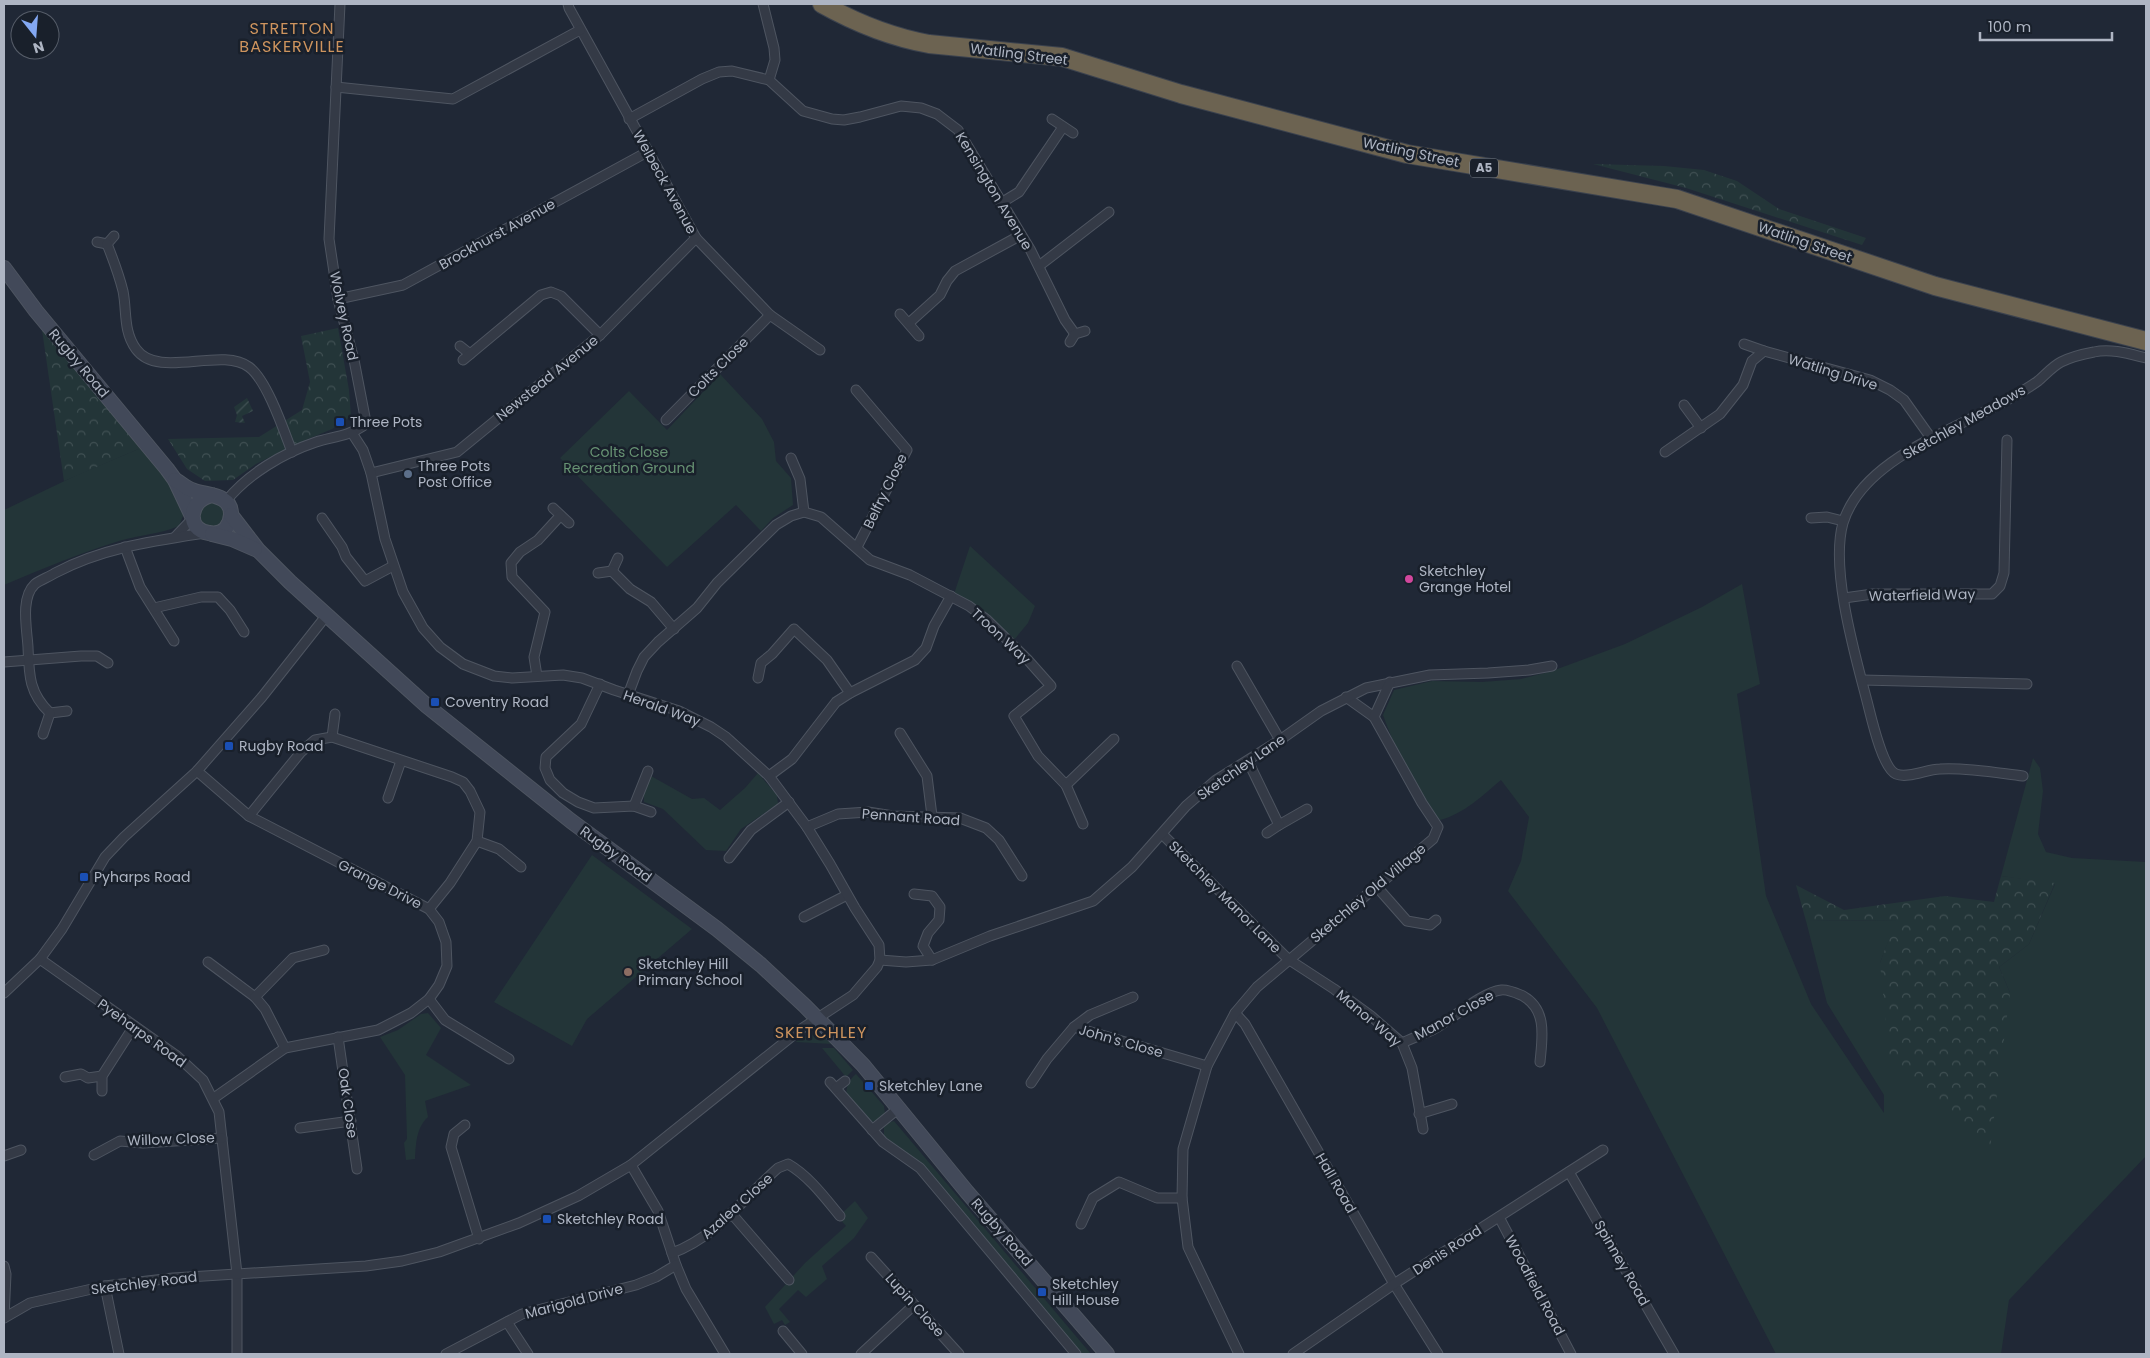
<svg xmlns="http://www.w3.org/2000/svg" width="2150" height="1358" font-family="Poppins,sans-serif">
<defs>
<pattern id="forest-crowns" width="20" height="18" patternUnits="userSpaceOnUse" patternTransform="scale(1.25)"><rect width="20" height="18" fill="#233538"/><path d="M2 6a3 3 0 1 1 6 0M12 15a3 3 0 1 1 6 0" fill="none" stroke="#405053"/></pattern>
<pattern id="garden-furrows" width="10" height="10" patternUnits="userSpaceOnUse" patternTransform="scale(1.25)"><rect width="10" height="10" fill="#233538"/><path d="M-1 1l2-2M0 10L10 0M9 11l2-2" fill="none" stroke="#405053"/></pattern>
</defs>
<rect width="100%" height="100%" fill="#202836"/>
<g fill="#233538">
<path d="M720 374 762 419 774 442 776 461 791 478 793 505 773 518 761 531 736 505 667 567 560 458 629 391 667 430Z"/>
<path d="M143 447 177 492 185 511 179 526C160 534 139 535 119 541 80 553 42 569 4 585V510L77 475Z"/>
<path d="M208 501 220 504C226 514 224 519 219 528L205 530 195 514Z"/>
<path d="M970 546 1035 606 1028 623 1014 640 984 612 954 594Z"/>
<path d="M1742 584 1760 684 1737 694 1766 896 1811 1004 1884 1113V1095L1827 1003 1806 921 1897 920 1880 963 2010 993 1999 967 2029 944 2055 884 2001 876 2033 758 2040 768 2043 791 2038 834 2046 852 2072 858 2146 862V1156L2009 1300 2001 1354H1776L1597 1008 1508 891 1521 861 1529 817 1501 780C1483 795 1464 814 1440 820 1415 790 1396 752 1383 715L1394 690 1432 681 1482 682 1521 679 1552 671 1625 644 1702 607Z"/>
<path d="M758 773 777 795 778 804 741 829 726 851 706 850 663 809 644 802V792L651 776 692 799 704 798 720 810 745 788Z"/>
<path d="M592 855 692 929 587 1019 572 1046 494 1002Z"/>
<path d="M428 1013 441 1028 426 1055 471 1085 425 1101 428 1117C416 1128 416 1144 415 1159L406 1160 404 1143 407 1139 405 1075 380 1037 398 1030 421 1014Z"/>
<path d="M811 1035 822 1036 832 1044 796 1042 799 1038Z"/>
<path d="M822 1048H834L853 1070 846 1077Z"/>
<path d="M856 1074 884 1106 885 1114 880 1120 871 1122 847 1097C845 1087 849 1080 856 1074Z"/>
<path d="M894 1121 1091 1354H1078L924 1171 884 1138V1127L887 1123Z"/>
<path d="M855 1201 868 1218 854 1238 822 1266 827 1279 806 1297 798 1290 779 1309 790 1322 785 1325 782 1320 774 1324 765 1307 805 1263 846 1226 838 1217Z"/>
</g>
<g fill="url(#forest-crowns)">
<path d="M1593 164 1664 166 1704 170 1737 181 1779 209 1866 238 1862 245 1686 188Z"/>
<path d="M338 328 349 390 351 416 332 429 294 445 256 464 233 480 205 481 187 469 168 439 259 437 302 410 310 382 301 336Z"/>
<path d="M42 330 143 447 64 481Z"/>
<path d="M2001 876 2055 883 2029 944 1999 967 2010 993 1990 1149 1890 1063 1880 963 1896 920 1806 921 1796 885 1844 910 1945 896 1994 902Z"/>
</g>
<path fill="url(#garden-furrows)" d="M247 398 253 411 242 416 245 423 235 422 237 415 234 407Z"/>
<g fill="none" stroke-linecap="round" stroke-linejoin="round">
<defs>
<g id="street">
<path d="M568 4 569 8 696 238 770 315 820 350"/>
<path d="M763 4 774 48 775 60 769 80"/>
<path d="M336 87 453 99 580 30"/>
<path d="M629 119 702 79 719 72 732 71 769 80 803 111 832 119 844 120 860 117 901 106 921 108 937 114 958 130 1030 249 1065 320 1075 334"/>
<path d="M1052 119 1073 133"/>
<path d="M1001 203 1019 192 1063 127"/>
<path d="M97 242 107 244 114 236"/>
<path d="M107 244C113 259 119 275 123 291 127 311 123 331 136 349 158 380 221 346 249 367 267 380 284 431 292 452"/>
<path d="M1039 266 1109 212"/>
<path d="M338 299 403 285 649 151"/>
<path d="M900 314 919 336"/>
<path d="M909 323 940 295 947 281 955 271 1021 235"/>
<path d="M1070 342 1075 334 1085 331"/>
<path d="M1744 344 1764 351 1870 380 1890 390 1904 400 1931 438"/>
<path d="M460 346 470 354"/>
<path d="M463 360 541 295 551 292 561 296 600 335"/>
<path d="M856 390 907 450 857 547"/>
<path d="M1684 405 1701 428"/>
<path d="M666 420 770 315"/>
<path d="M1665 452 1720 414 1743 385 1752 361 1764 351"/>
<path d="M791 458 800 479 804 512"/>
<path d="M371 473 457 452 600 335 696 238"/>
<path d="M226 501C248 474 283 453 316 442 332 437 349 436 363 426L365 417 354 360 338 299 329 239 340 4"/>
<path d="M553 508 569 523"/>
<path d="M322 518 342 547 346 557 365 581 393 566"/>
<path d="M1811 518 1827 517 1843 521"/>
<path d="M175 537 193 518"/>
<path d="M125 547 140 587 174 641"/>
<path d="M612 571 618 558"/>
<path d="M598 573 612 571 630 589 651 602 674 629"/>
<path d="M1844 598 1873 594H1992L2000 586 2004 573 2007 440"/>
<path d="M154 608 201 597H218L230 610 244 632"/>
<path d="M4 662 81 656H97L108 663"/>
<path d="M1237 666 1280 740"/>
<path d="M537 676 534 657 545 612 512 577 511 563 520 552 538 540 560 516"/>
<path d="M758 678 761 663 772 654 794 629 827 660 850 693"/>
<path d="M1862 680 2027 684"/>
<path d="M600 684 581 724 546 757 545 768 550 780 563 793 578 802 594 808 634 806 651 812"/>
<path d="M628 695 637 671 644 657 658 642 697 608 717 583 776 525 791 516 804 512 821 517 870 560 910 575 969 606 986 619 1027 659 1051 686 1014 716 1038 756 1066 785 1114 739"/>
<path d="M1346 697 1374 717"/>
<path d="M50 713C29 693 29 675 28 647 27 629 20 598 35 584 40 580 49 577 55 573 102 548 153 541 205 533"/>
<path d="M50 713 67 711"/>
<path d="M900 733 927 776 932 816"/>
<path d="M43 734 50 713"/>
<path d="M332 737 335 714"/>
<path d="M1248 761 1279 825 1307 809"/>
<path d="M197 771 249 816 429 909 439 922 446 942 447 966 439 985 429 999 411 1013 378 1030 285 1048 214 1098"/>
<path d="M769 776 792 759 836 702 850 693 915 660 926 648 934 626 951 596"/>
<path d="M2023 776C1998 773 1965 767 1940 769 1927 769 1908 779 1896 774 1882 768 1871 716 1867 701 1855 655 1830 569 1843 523 1863 457 1959 429 2012 397 2021 392 2030 387 2038 381 2045 375 2053 366 2061 362 2071 357 2083 354 2094 352 2111 348 2130 354 2146 358"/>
<path d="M1066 785 1083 824"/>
<path d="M388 798 401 761"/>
<path d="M634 806 648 771"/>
<path d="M249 816 301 752 315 740 332 737 452 777 463 782 470 791 480 812 477 841 450 883 429 909"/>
<path d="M807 827 838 814 868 812 893 816 960 818 986 828 999 840 1022 876"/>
<path d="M1267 833 1279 825"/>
<path d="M1162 834 1288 959 1334 989 1371 1016 1402 1043 1412 1068 1423 1129"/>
<path d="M477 841 499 849 521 867"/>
<path d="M729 858 751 830 789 802"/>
<path d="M1377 887 1407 921 1430 925 1436 920"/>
<path d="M914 894 932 896 940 907 939 920 928 933 923 946 932 960"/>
<path d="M804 917 847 895"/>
<path d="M40 959 177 1056 203 1080 219 1112 237 1274V1354"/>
<path d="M880 960 906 962 932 960 990 936 1093 901 1132 867 1186 806 1216 780 1280 740 1321 711 1366 688 1430 675 1488 673 1529 670 1552 666"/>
<path d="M208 962 255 997"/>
<path d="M4 993 40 959 62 929 105 857 124 837 197 771 262 697 326 616"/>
<path d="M429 999 445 1020 509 1059"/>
<path d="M1235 1013 1245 1024 1394 1284 1438 1354"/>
<path d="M1074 1027 1090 1015 1133 997"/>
<path d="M338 1037 357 1169"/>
<path d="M1402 1043C1413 1038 1424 1034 1434 1029 1451 1020 1482 992 1501 990 1508 989 1516 993 1523 996 1548 1010 1542 1039 1540 1062"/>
<path d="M285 1048 265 1009 255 997 293 958 324 950"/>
<path d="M65 1077 81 1074 88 1078 102 1076"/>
<path d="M830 1082 883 1142 920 1168 1076 1354"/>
<path d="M1031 1083 1047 1059 1074 1027 1207 1066"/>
<path d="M836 1088 845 1081"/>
<path d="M102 1091V1076L134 1026"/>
<path d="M1419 1114 1452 1104"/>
<path d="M465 1125 454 1134 451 1147 479 1239"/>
<path d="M300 1128 351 1121"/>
<path d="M872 1130 899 1108"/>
<path d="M94 1155 120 1141 143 1143 222 1138"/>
<path d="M4 1156 21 1150"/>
<path d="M631 1165 658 1211 676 1265 686 1289 725 1354"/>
<path d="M1569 1172 1674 1354"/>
<path d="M731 1213 789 1280"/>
<path d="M1499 1217 1571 1354"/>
<path d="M1081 1224 1093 1198 1119 1182 1157 1198H1182"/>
<path d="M672 1253C716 1237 744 1198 778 1168L788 1164C809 1176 825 1198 840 1216"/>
<path d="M871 1257 959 1354"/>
<path d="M4 1266 6 1274 4 1318"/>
<path d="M105 1286 119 1354"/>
<path d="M4 1318 30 1303 105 1286 173 1278 366 1266 402 1261 439 1252 519 1223 578 1196 631 1165 801 1029 853 995 877 967 880 960 879 945 855 908 830 864 807 827 769 776 726 737 711 727 679 711 614 690 582 678 563 675 512 678 494 676 463 664 440 647 423 628 403 592 385 539 371 473 363 450 352 433"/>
<path d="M507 1322 528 1354"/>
<path d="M783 1331 802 1354"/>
<path d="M446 1354 522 1314 636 1285 656 1277 676 1265"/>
<path d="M861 1354 914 1305"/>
<path d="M1239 1354 1188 1247 1182 1198 1183 1149 1207 1066 1235 1013 1257 987 1433 839 1438 827 1422 803 1374 717 1390 682"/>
<path d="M1293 1354 1394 1284 1603 1150"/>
</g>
<g id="secondary">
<path d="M4 268 36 311 167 469 175 480 192 516"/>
<path d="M175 480C181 483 186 488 192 490 205 496 231 493 231 514 231 519 229 524 226 528 222 533 215 534 209 533 185 530 189 499 212 495"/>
<path d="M231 515 258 550 290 582 427 706 571 821 717 929 761 965 805 1006 863 1065 967 1192 1107 1354"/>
<path d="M212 534 232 539 255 549"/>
</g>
<path id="highway" d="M822 4C856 23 890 37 929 44L1062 57 1181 94 1407 154 1677 199 1935 286 2146 341"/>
</defs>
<use href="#street" stroke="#4e5561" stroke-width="11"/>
<use href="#secondary" stroke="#4e5561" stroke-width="16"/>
<use href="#highway" stroke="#3b424e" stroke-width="20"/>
<use href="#street" stroke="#343a46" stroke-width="9"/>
<use href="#secondary" stroke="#424959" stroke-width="14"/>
<use href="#highway" stroke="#6c6351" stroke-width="18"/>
</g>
<g fill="#1a4fb4" stroke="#19202b" stroke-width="2">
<rect x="335" y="417" width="10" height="10" rx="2.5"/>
<rect x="430" y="697" width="10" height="10" rx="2.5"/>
<rect x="224" y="741" width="10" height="10" rx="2.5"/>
<rect x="79" y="872" width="10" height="10" rx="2.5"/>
<rect x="864" y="1081" width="10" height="10" rx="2.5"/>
<rect x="542" y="1214" width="10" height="10" rx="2.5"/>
<rect x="1037" y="1287" width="10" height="10" rx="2.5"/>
</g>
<circle fill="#5c6f8a" stroke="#19202b" stroke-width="2" cx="408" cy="474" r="5"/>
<circle fill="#d1479c" stroke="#19202b" stroke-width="2" cx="1409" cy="579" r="5"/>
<circle fill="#8d6e63" stroke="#19202b" stroke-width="2" cx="628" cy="972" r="5"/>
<g text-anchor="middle" stroke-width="5" stroke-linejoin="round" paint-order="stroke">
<rect fill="#19202b" stroke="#818895" stroke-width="1" x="1470" y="158.5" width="28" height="19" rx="4"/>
<g font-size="12" font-weight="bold" fill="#aeb5c3">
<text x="1484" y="172">A5</text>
</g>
<g font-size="14" fill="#aeb5c3" stroke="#19202b">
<text transform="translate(1019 54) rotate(7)" y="5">Watling Street</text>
<text transform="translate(1411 152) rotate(12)" y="5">Watling Street</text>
<text transform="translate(665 182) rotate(61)" y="5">Welbeck Avenue</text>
<text transform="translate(994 191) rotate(59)" y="5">Kensington Avenue</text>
<text transform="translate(497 234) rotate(-29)" y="5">Brockhurst Avenue</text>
<text transform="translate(1805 242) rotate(19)" y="5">Watling Street</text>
<text transform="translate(344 316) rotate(78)" y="5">Wolvey Road</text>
<text transform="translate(79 363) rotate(50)" y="5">Rugby Road</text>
<text transform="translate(718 367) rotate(-45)" y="5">Colts Close</text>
<text transform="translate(1833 372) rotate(17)" y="5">Watling Drive</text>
<text transform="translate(547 378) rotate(-39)" y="5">Newstead Avenue</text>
<text transform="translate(1964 422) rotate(-29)" y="5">Sketchley Meadows</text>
<text transform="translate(885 491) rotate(-64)" y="5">Belfry Close</text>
<text transform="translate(1922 595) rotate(-1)" y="5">Waterfield Way</text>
<text transform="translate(1001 636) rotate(43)" y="5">Troon Way</text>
<text transform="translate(662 708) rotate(20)" y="5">Herald Way</text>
<text transform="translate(1241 767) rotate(-35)" y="5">Sketchley Lane</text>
<text transform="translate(911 817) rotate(4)" y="5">Pennant Road</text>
<text transform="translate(616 854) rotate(36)" y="5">Rugby Road</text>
<text transform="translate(380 884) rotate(27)" y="5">Grange Drive</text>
<text transform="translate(1368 893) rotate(-40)" y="5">Sketchley Old Village</text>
<text transform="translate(1225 897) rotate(45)" y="5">Sketchley Manor Lane</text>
<text transform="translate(1454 1015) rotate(-29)" y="5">Manor Close</text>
<text transform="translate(1369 1018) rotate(40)" y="5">Manor Way</text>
<text transform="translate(142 1033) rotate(36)" y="5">Pyeharps Road</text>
<text transform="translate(1121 1041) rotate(16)" y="5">John's Close</text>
<text transform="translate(348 1103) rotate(82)" y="5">Oak Close</text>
<text transform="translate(171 1139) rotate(-2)" y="5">Willow Close</text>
<text transform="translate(1336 1183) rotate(60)" y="5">Hall Road</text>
<text transform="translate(737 1206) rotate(-42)" y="5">Azalea Close</text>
<text transform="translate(1002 1232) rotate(49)" y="5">Rugby Road</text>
<text transform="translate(1447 1250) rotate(-33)" y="5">Denis Road</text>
<text transform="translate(1622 1263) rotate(60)" y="5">Spinney Road</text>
<text transform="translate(144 1283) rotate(-7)" y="5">Sketchley Road</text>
<text transform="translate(1535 1285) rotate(62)" y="5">Woodfield Road</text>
<text transform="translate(574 1301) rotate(-15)" y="5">Marigold Drive</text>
<text transform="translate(915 1305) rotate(48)" y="5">Lupin Close</text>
</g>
<g font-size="14" fill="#aeb5c3" stroke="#19202b" text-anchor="start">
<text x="350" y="427">Three Pots</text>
<text x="418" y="471">Three Pots<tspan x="418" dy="16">Post Office</tspan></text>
<text x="1419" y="576">Sketchley<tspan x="1419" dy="16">Grange Hotel</tspan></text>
<text x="445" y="707">Coventry Road</text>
<text x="239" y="751">Rugby Road</text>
<text x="94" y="882">Pyharps Road</text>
<text x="638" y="969">Sketchley Hill<tspan x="638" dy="16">Primary School</tspan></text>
<text x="879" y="1091">Sketchley Lane</text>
<text x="557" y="1224">Sketchley Road</text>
<text x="1052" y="1289">Sketchley<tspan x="1052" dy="16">Hill House</tspan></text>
</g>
<g font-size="14" fill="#679273" stroke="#19202b">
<text x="629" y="457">Colts Close<tspan x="629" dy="16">Recreation Ground</tspan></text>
</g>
<g font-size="16" letter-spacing="1" fill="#ce945e" stroke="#19202b">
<text x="292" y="34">STRETTON<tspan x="292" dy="18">BASKERVILLE</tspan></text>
<text x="821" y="1038">SKETCHLEY</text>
</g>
</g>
<rect width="2150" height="1358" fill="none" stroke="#aeb5c3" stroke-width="10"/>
<g transform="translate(35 35) rotate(163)"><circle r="24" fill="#19202b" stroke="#555c68"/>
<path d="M0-4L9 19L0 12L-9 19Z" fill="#83a8f3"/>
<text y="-8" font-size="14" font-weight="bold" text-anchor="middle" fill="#aeb5c3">N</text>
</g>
<path d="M1980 32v8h132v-8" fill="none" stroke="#aeb5c3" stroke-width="2.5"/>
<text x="1988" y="32" font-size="15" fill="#aeb5c3" stroke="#19202b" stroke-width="4" paint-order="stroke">100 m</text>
</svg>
